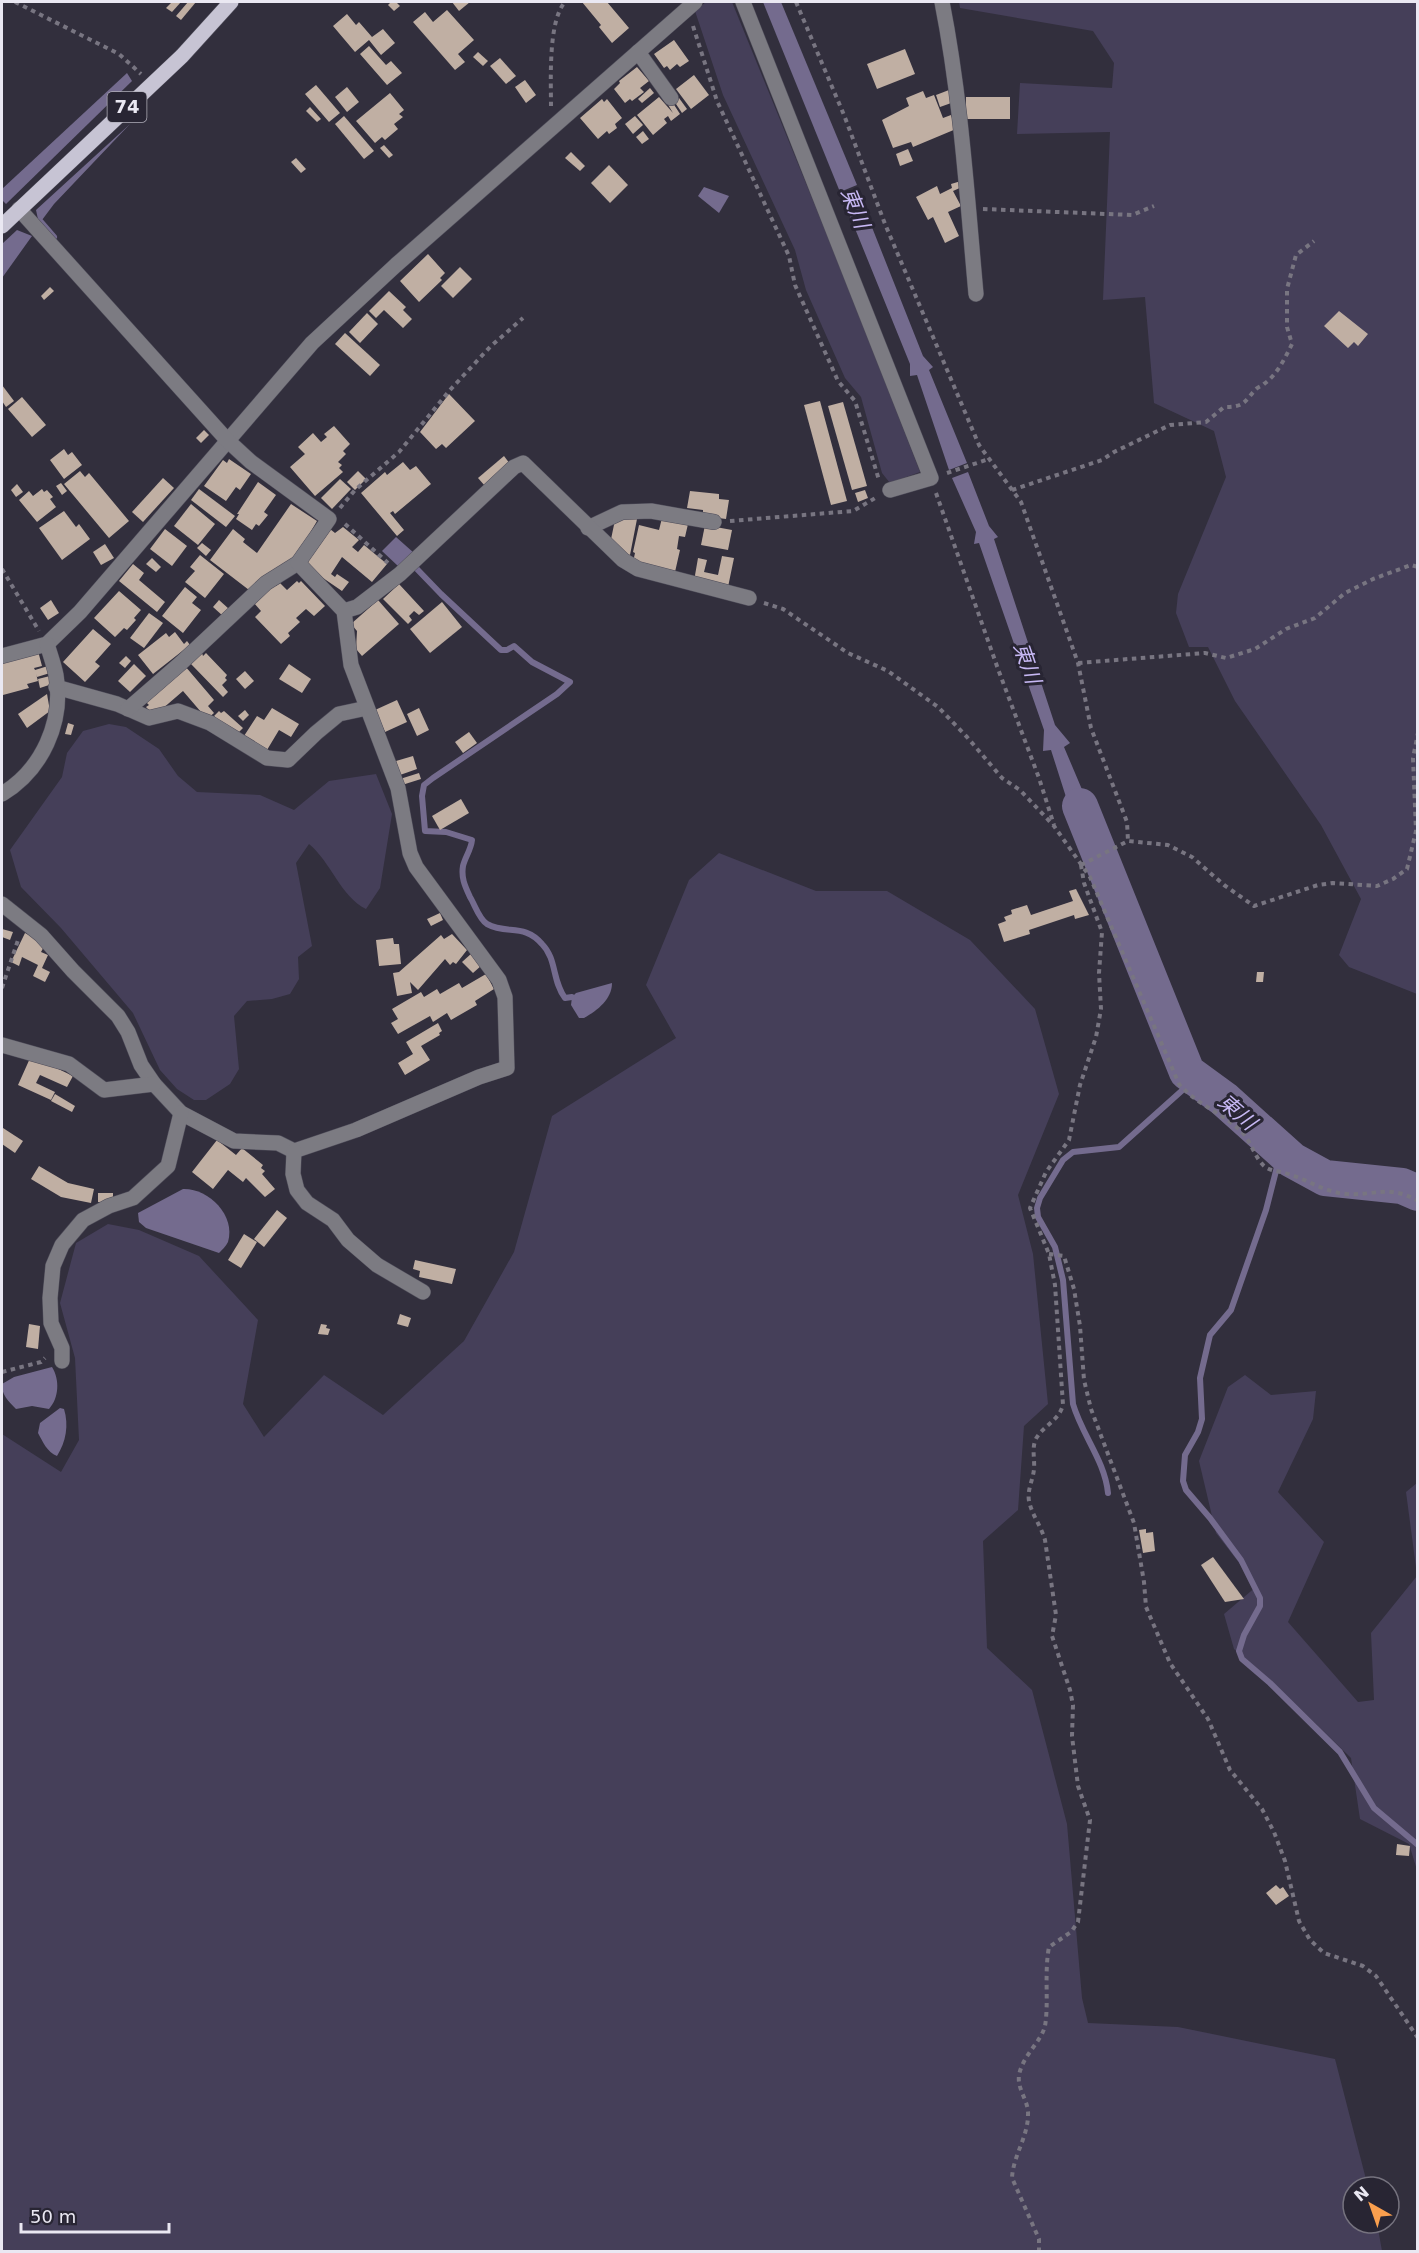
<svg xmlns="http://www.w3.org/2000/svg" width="1419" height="2253" font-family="'DejaVu Sans','Noto Sans JP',sans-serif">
<rect width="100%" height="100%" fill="#322f3d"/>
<g fill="#453f59">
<path d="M706 2H732L847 284 920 472 890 483 882 473 861 397 845 378 806 290 795 250 723 95 695 11Z"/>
<path d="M959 2H1417V994L1349 967 1339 955 1361 899 1321 825 1235 701 1208 647H1189L1176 613 1178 594 1226 477 1214 431 1154 403 1145 297 1103 300 1110 132 1017 134 1020 83 1112 88 1114 63 1093 31 960 8Z"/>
<path d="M109 724 126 727 159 749 178 776 197 792 260 795 294 810 329 781 376 774 392 814 380 888 366 909C341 897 331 862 309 844L296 863 312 946 298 957 299 979 290 994 272 999 247 1001 234 1016 239 1069 230 1084 206 1100H194L177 1089 160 1070 133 1013 61 928 21 887 10 850 62 777 67 753 83 731Z"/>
<path d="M719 853 816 891H887L970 940 1035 1009 1059 1094 1018 1195 1033 1254 1048 1404 1024 1426 1018 1510 983 1541 987 1648 1032 1690 1067 1824 1082 1998 1088 2023 1178 2027 1335 2059 1368 2187H1353V2223H1377L1382 2251H2V1434L61 1472 79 1440 75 1358 60 1303 76 1243 108 1224 139 1230 199 1256 258 1320 243 1404 264 1437 324 1375 383 1415 464 1341 514 1252 552 1116 676 1038 646 985 689 880Z"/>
<path d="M1245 1375 1271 1395 1316 1391 1313 1419 1278 1492 1324 1542 1288 1622 1358 1702 1374 1700 1371 1633 1417 1576V1870L1409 1844 1360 1819 1351 1758 1273 1682 1234 1649 1224 1614 1257 1586 1216 1533 1199 1461 1228 1387Z"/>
<path d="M1417 1483V1575L1406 1492Z"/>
</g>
<g fill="#746b8e">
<path d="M763 2H781L857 185 840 192Z"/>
<path d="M127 73 132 81 6 204 2 200V189Z"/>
<path d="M130 124 54 204 39 224 36 210Z"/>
<path d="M704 187 729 196 719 213 698 196Z"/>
<path d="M858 192 923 356 933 367 929 370 967 463 949 470 917 375 910 376V364L843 199Z"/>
<path d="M17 230 32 236 2 278V244Z"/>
<path d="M968 472 989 526 998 537 994 539 1055 725 1070 743 1064 747 1106 846 1092 854 1066 797 1051 750 1043 751 1044 730 979 543 974 544 976 532 952 478Z"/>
<path d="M396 537 414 553 399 567 382 551Z"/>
<path d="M612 983C612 999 598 1010 584 1018H579L571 1005 572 997 576 993Z"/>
<path d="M183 1189C208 1188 236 1215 228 1242 226 1246 222 1250 219 1253L146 1228 139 1222 138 1213Z"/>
<path d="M52 1367C60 1380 59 1398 49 1409L32 1406 16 1409C9 1402 1 1394 2 1384L14 1377Z"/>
<path d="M60 1408 64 1409C69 1425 66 1442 57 1456 47 1452 43 1442 38 1433L40 1423Z"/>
</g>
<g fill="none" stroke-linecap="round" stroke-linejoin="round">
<g stroke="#746b8e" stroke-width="6">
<path d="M41 222 54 237"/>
<path d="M415 567 441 594 501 650H507L514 646 532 662 570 682 557 694 433 778 424 785 422 796 425 831 446 832 472 840C471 850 465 857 463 866 461 878 465 886 470 897 475 905 479 919 487 924 507 935 524 923 542 944 557 959 552 981 565 998L572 997"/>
<path d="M1277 1148 1278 1163 1266 1210 1231 1310 1210 1335 1200 1378 1202 1419 1198 1432 1185 1455 1183 1481 1186 1490 1210 1518 1241 1560 1260 1598V1606L1244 1635 1239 1651 1242 1659 1270 1683 1340 1752 1374 1808 1418 1845"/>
<path d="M1108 1493C1105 1461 1082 1435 1073 1404L1063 1280 1055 1247 1038 1217 1037 1208 1040 1198 1063 1160 1073 1152 1119 1147 1196 1078"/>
</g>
<path stroke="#746b8e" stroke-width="36" d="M1080 806 1187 1072 1224 1099 1292 1160 1325 1178 1402 1186 1418 1193"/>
</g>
<g fill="#c0afa3">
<path d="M172 2H181L172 12 166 8Z"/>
<path d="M188 2H196L181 20 176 16Z"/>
<path d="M391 2H396L400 6 394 11 388 5Z"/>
<path d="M452 2H470L459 11Z"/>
<path d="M582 2H607L629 28 612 43 599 27 601 25Z"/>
<path d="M447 10 474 40 458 54 465 62 455 70 413 22 425 12 433 22Z"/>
<path d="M347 14 356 25 359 22 372 37 383 29 395 43 381 55 369 40 355 52 333 26Z"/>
<path d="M674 40 689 61 680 67 677 64 670 70 667 66 664 68 654 54Z"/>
<path d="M369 46 386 65 391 61 402 73 387 85 360 54Z"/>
<path d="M905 49 915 74 877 89 867 64Z"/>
<path d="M478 52 488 61 483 66 473 57Z"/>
<path d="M500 58 516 76 506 84 490 66Z"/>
<path d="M637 67 649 81 640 88 644 92 632 101 630 99 625 103 614 89 620 83 619 81Z"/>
<path d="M694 75 709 95 691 109 676 89Z"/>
<path d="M525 80 536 95 526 103 515 87Z"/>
<path d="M316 85 340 113 329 122 305 94Z"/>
<path d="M347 87 359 102 347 112 335 97Z"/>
<path d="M650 88 654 93 642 103 638 99Z"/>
<path d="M949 90 954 102 940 107 936 95Z"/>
<path d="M923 91 926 98 934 95 943 118 951 115 956 129 913 147 911 142 893 148 882 120 909 106 906 98Z"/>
<path d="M390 93 404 110 399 114 403 117 394 124 398 129 385 140 382 137 375 143 356 121Z"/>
<path d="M659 97 673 113 667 103 671 100 680 114 671 121 668 116 664 119 667 123 653 135 637 115Z"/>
<rect x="966" y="97" width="44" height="22"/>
<path d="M679 98 687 109 682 113 674 101Z"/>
<path d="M602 99 604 102 607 99 622 118 615 124 617 128 609 134 607 131 598 139 580 118Z"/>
<path d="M310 107 321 119 317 122 306 111Z"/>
<path d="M344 116 374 151 364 159 335 124Z"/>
<path d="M635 116 643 125 633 134 625 124Z"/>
<path d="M643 131 649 139 642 144 636 137Z"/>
<path d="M384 145 393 155 389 158 380 148Z"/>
<path d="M908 149 913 161 900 166 896 154Z"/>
<path d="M571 152 585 166 580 171 565 158Z"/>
<path d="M296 158 306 169 301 173 291 162Z"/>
<path d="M609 165 628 185 610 203 591 183Z"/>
<path d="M961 181 962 187 953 191 961 206 948 212 959 236 945 243 933 217 928 220 916 197 937 186 940 194 952 188 951 184Z"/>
<path d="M428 254 445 273 440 278 442 280 419 302 400 281Z"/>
<path d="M460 267 472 279 453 298 441 286Z"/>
<path d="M50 287 54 291 44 300 41 296Z"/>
<path d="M389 291 406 307 403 310 412 319 403 328 384 310 376 318 369 311Z"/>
<path d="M1339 311 1368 334 1358 346 1354 342 1348 348 1324 326Z"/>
<path d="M367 313 378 324 360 343 349 332Z"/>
<path d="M345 333 380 365 370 376 335 344Z"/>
<path d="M2 385 14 401 6 407 2 401Z"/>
<path d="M449 394 475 421 446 448 442 444 436 449 420 432Z"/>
<path d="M22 397 46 425 32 437 8 409Z"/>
<path d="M820 401 847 501 831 505 804 405Z"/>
<path d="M843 402 867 486 852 490 828 406Z"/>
<path d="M334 426 350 444 343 451 346 454 338 462 342 465 339 468 343 472 315 496 290 467 305 454 298 447 313 433 321 442 327 437 324 434Z"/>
<path d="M204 430 209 435 201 443 196 438Z"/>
<path d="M64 449 68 455 72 452 82 465 64 479 50 460Z"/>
<path d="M504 456 510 464 485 486 478 478Z"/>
<path d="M229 459 251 474 240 490 236 487 226 501 204 486 223 460 227 463Z"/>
<path d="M403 462 410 470 416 466 431 484 395 514 393 511 390 513 404 530 397 536 361 493 385 472 387 475Z"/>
<path d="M80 471 85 477 89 473 129 521 109 538 64 484Z"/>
<path d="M358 471 366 479 355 490 347 482Z"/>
<path d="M163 478 174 488 143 522 132 512Z"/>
<path d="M340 479 351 489 332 509 321 498Z"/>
<path d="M258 482 276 495 264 512 268 515 259 526 256 524 252 530 236 519 239 514H237Z"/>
<path d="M61 483 67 491 62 495 56 486Z"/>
<path d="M17 484 23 492 16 497 11 490Z"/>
<path d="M42 489 44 492 47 490 53 497 50 499 56 507 37 522 19 500 29 491 33 496Z"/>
<path d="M199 489 235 516 226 527 191 500Z"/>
<path d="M865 490 868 498 858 502 855 493Z"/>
<path d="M690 491 719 494V499L729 500 726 519 703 516V510L687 508Z"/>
<path d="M191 504 215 524 198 545 174 526Z"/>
<path d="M291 504 317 521 295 559 249 590 210 560 233 529 245 539 243 542 257 553Z"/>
<path d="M64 511 76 527 79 524 90 539 62 560 39 528Z"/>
<path d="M621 516 637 519 630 555 617 552 610 544 615 520 620 521Z"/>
<path d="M662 518 688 524 685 537 679 536 677 549 680 550 675 572 633 562 635 553 633 552 639 525 659 530Z"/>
<path d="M705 525 732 530 728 550 701 545Z"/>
<path d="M343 527 359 540 352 547 358 552 364 545 387 564 372 582 342 557 331 574 335 577 337 574 349 582 342 591 304 565 330 529 335 533Z"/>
<path d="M165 529 187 546 172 566 150 549Z"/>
<path d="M202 543 211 550 206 556 197 548Z"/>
<path d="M105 544 114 558 101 565 93 552Z"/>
<path d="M200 555 224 574 205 598 185 582 195 571 190 567Z"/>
<path d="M722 556 734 558 728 587 694 581 698 558 707 560 704 572 718 575Z"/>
<path d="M152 558 161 567 156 572 146 564Z"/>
<path d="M133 564 144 573 139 580 165 602 157 612 119 581Z"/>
<path d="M297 581 299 583 301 581 325 606 314 616 306 609 296 618 300 622 288 633 290 636 281 644 255 617 261 611 254 603 274 585 276 586 280 583 287 590Z"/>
<path d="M399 584 424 611 419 615 414 611 409 616 412 620 408 624 383 599Z"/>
<path d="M185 587 197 597 192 603 201 610 183 633 162 616Z"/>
<path d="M119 591 141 610 134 618 136 620 127 630 124 628 115 637 94 618Z"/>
<path d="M51 600 59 613 48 620 40 608Z"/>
<path d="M219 600 229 609 223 616 213 607Z"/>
<path d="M378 600 399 624 362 656 356 649 357 631 351 624Z"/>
<path d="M442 602 462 627 430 653 410 629Z"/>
<path d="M149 613 163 623 144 648 130 638Z"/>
<path d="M93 629 111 644 95 662 100 666 85 682 63 662Z"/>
<path d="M175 632 184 644 187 641 190 645 153 674 138 655 166 633 169 637Z"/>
<path d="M38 651 42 666 34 668 35 670 48 666 50 673 37 677 36 674 38 681 27 684 29 688 3 695 2 661Z"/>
<path d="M202 653 203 656 206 653 227 675 225 678 227 680 222 685 228 692 223 697 191 664Z"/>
<path d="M126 656 131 661 125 668 119 663Z"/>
<path d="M134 664 146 676 130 692 118 681Z"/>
<path d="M289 664 311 679 302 693 279 679Z"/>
<path d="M185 666 214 700 208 706 214 713 207 719 183 691 154 716 146 707 149 705 144 700Z"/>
<path d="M245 671 254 681 245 689 236 679Z"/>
<path d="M50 676 52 684 40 688 38 679Z"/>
<path d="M47 694 50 711 27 728 18 714Z"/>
<path d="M397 700 407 722 385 732 375 710Z"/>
<path d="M272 708 299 724 291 737 279 730 267 750 244 736 257 716 264 720Z"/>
<path d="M419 708 429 730 417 736 407 714Z"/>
<path d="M245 710 249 715 243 721 238 716Z"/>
<path d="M219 711 221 713 224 711 243 728 235 736 214 716Z"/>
<path d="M68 723 74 725 71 735 65 734Z"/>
<path d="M469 732 477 743 463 753 455 742Z"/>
<path d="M413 756 417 769 400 775 396 761Z"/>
<path d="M419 773 421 779 402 785 400 779Z"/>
<path d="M461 799 469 813 440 830 432 816Z"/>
<path d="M1076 889 1089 915 1075 919 1074 915 1029 930 1030 934 1004 942 998 924 1006 921 1004 917 1012 914 1011 910 1027 905 1031 915 1073 901 1069 891Z"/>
<path d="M440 913 443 920 431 926 427 919Z"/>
<path d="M2 929 13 932 10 940 2 937Z"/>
<path d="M25 933 46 943 41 952 48 955 42 968 50 972 45 982 33 976 38 965 22 957 19 966 11 962Z"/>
<path d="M452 934 467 950 456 964 453 962 450 965 445 959 418 990 410 982 412 993 397 996 393 973 399 972 441 935 444 939Z"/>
<path d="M393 938 394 944H399L401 964 379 966 376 940Z"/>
<path d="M472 953 482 965 473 973 462 962Z"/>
<path d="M1257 972H1264L1263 982H1256Z"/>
<path d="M486 974 494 989 475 1001 477 1005 451 1020 447 1013 433 1022 430 1016 398 1034 391 1023 398 1019 392 1009 421 992 424 997 437 989 440 994 459 983 462 988Z"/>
<path d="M438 1023 442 1031 439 1033 440 1035 421 1046 430 1060 405 1075 398 1063 413 1054 406 1042Z"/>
<path d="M31 1056 73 1076 67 1087 40 1075 36 1083 55 1092 51 1100 18 1085Z"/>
<path d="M55 1094 75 1106 72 1112 51 1101Z"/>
<path d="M3 1128 23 1141 15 1153 2 1144Z"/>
<path d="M217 1140 236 1155 242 1148 263 1165 261 1168 265 1171 262 1174 275 1189 265 1197 246 1178 243 1182 228 1170 213 1189 192 1172Z"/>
<path d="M39 1166 68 1183 94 1189 91 1203 61 1197 31 1179Z"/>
<path d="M98 1193H113V1203L101 1204V1202H98Z"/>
<path d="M277 1210 287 1218 264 1247 254 1239Z"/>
<path d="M244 1234 257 1242 241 1268 228 1260Z"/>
<path d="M415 1260 456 1269 452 1284 419 1277 420 1271 413 1269Z"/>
<path d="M400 1314 411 1318 408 1327 397 1324Z"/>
<path d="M29 1324 40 1326 38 1349 26 1347Z"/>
<path d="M321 1324 327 1325 326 1328 330 1329 328 1335 318 1334Z"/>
<path d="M1146 1529V1533L1153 1532 1155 1551 1143 1553 1139 1530Z"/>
<path d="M1213 1557 1244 1599 1225 1602 1201 1565Z"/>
<path d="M1397 1844 1410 1846 1409 1856 1396 1855Z"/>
<path d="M1276 1885 1280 1889 1283 1887 1289 1896 1276 1905 1266 1893Z"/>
</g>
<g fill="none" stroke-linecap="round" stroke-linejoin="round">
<defs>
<g id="minor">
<path d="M743 2 931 478 890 490"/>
<path d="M942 2C961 98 967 196 976 294"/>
<path d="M638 52 671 98"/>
<path d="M588 528 622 512 651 511 714 522"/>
<path d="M344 611 357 607 400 574 514 467 523 463 623 560 638 569 749 598"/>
<path d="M2 656 47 644 80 612 312 343 396 265 695 2"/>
<path d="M56 687 117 704 149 718 178 711 210 723 267 758 288 760 316 733 339 714 367 708"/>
<path d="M128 709 181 663 266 583 298 563"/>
<path d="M2 794C42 770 64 722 56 675 54 665 50 654 47 644"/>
<path d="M2 904 41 935 73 971 118 1016 128 1032 141 1065 154 1084 181 1113 234 1141 278 1143 294 1151 356 1130 479 1077 507 1068 505 997 499 980 416 867 410 853 398 788 351 665 344 611 298 563 329 519 251 462 227 440 19 209"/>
<path d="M2 1045 69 1064 104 1090 154 1084"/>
<path d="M294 1151 293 1174 297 1190 307 1203 333 1220 348 1240 377 1265 423 1292"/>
<path d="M62 1361V1348L51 1323 50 1298 53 1266 62 1245 83 1220 109 1206 133 1198 168 1166 181 1113"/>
</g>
<path id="major" d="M2 226 182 56 231 2"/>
</defs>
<use href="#minor" stroke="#4f4d5a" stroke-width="16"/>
<use href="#major" stroke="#4f4d5a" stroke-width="16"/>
<g stroke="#787581" stroke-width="4" stroke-dasharray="4.5 4.5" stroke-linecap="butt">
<path d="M15 2 119 54 141 74"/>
<path d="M796 2 844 115 885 224 979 445 1021 502 1078 663 1091 728 1127 822 1128 841"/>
<path d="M693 26 717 101 789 256 795 285 838 381 855 401 879 480"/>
<path d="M551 106C551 80 548 21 565 2"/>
<path d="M983 209 1132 215 1154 206"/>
<path d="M947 473 989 459"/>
<path d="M1012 490 1102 460 1114 452 1170 425 1206 422 1224 407C1245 407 1244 402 1256 389 1258 387 1262 386 1264 384 1277 375 1285 358 1292 344L1287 327V289L1296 255 1314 241"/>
<path d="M936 493 998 669 1039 778 1054 825"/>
<path d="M340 508 355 490 399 452 450 390 490 347 523 318"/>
<path d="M730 521 853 511 877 497"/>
<path d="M345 524 388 563"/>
<path d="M2 569 39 631"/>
<path d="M764 603 783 609 848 653 888 671 938 707 967 737 1002 778 1020 790 1054 826 1090 877 1179 1084C1196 1104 1222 1113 1241 1131 1251 1141 1255 1158 1264 1166 1270 1171 1278 1171 1285 1173 1307 1179 1324 1192 1346 1194 1375 1196 1389 1184 1418 1201"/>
<path d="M1078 663 1205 653 1226 658 1255 649 1286 629 1315 618 1345 593 1373 579 1411 565 1418 567"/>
<path d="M1081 865 1128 841 1168 845 1192 857 1224 885 1254 906 1318 885 1333 883 1377 886 1393 879 1407 869 1416 831 1413 758 1418 733"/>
<path d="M2 988 19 937"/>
<path d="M1049 1254 1064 1256 1074 1289 1080 1326 1084 1380 1091 1409 1134 1523 1144 1582 1146 1607 1170 1663 1208 1719 1230 1770 1262 1809 1274 1832 1285 1861 1299 1921 1310 1940 1324 1953 1363 1966 1376 1976 1418 2038"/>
<path d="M2 1372 41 1362 45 1358"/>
<path d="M1039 2252V2239L1012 2178C1013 2156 1028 2137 1028 2115 1029 2101 1017 2090 1019 2075 1023 2055 1041 2042 1045 2026 1049 2003 1044 1973 1049 1947L1071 1932 1078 1922 1090 1820 1078 1786 1072 1736 1073 1705 1070 1690 1052 1636 1056 1615 1045 1540C1041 1526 1032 1515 1029 1501 1027 1490 1033 1480 1034 1469 1035 1459 1031 1446 1037 1437 1045 1425 1059 1420 1063 1405L1055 1285 1049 1254 1030 1208 1046 1172 1069 1140 1080 1085 1096 1037 1101 1009 1099 973 1102 932 1084 883 1081 865"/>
</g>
<use href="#minor" stroke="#7c7b82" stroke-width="15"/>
<use href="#major" stroke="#c7c4d4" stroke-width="15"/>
</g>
<g text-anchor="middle" stroke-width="6" stroke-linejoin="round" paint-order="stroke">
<rect fill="#282533" stroke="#b0aeb9" stroke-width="1.5" x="107.5" y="92" width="39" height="30" rx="4.5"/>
<g font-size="18" font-weight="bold" fill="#eae8f2">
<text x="127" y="113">74</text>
</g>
<g font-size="21" font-style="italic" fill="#c7b8f4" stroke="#282533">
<text transform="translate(855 208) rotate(68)" y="7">東川</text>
<text transform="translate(1027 663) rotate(71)" y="7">東川</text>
<text transform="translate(1237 1112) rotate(41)" y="7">東川</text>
</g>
</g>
<rect width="1419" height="2253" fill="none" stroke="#eae8f2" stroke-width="6"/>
<g transform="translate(1371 2205) rotate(320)"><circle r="28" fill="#282533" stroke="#76737f" stroke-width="1.5"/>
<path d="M0-4.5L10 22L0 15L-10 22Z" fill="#fa9f4e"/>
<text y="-9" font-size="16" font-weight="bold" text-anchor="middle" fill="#eae8f2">N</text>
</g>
<path d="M21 2223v9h148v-9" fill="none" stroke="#eae8f2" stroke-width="3"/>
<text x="30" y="2223" font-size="18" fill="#eae8f2" stroke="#282533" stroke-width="4.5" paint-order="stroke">50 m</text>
</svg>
